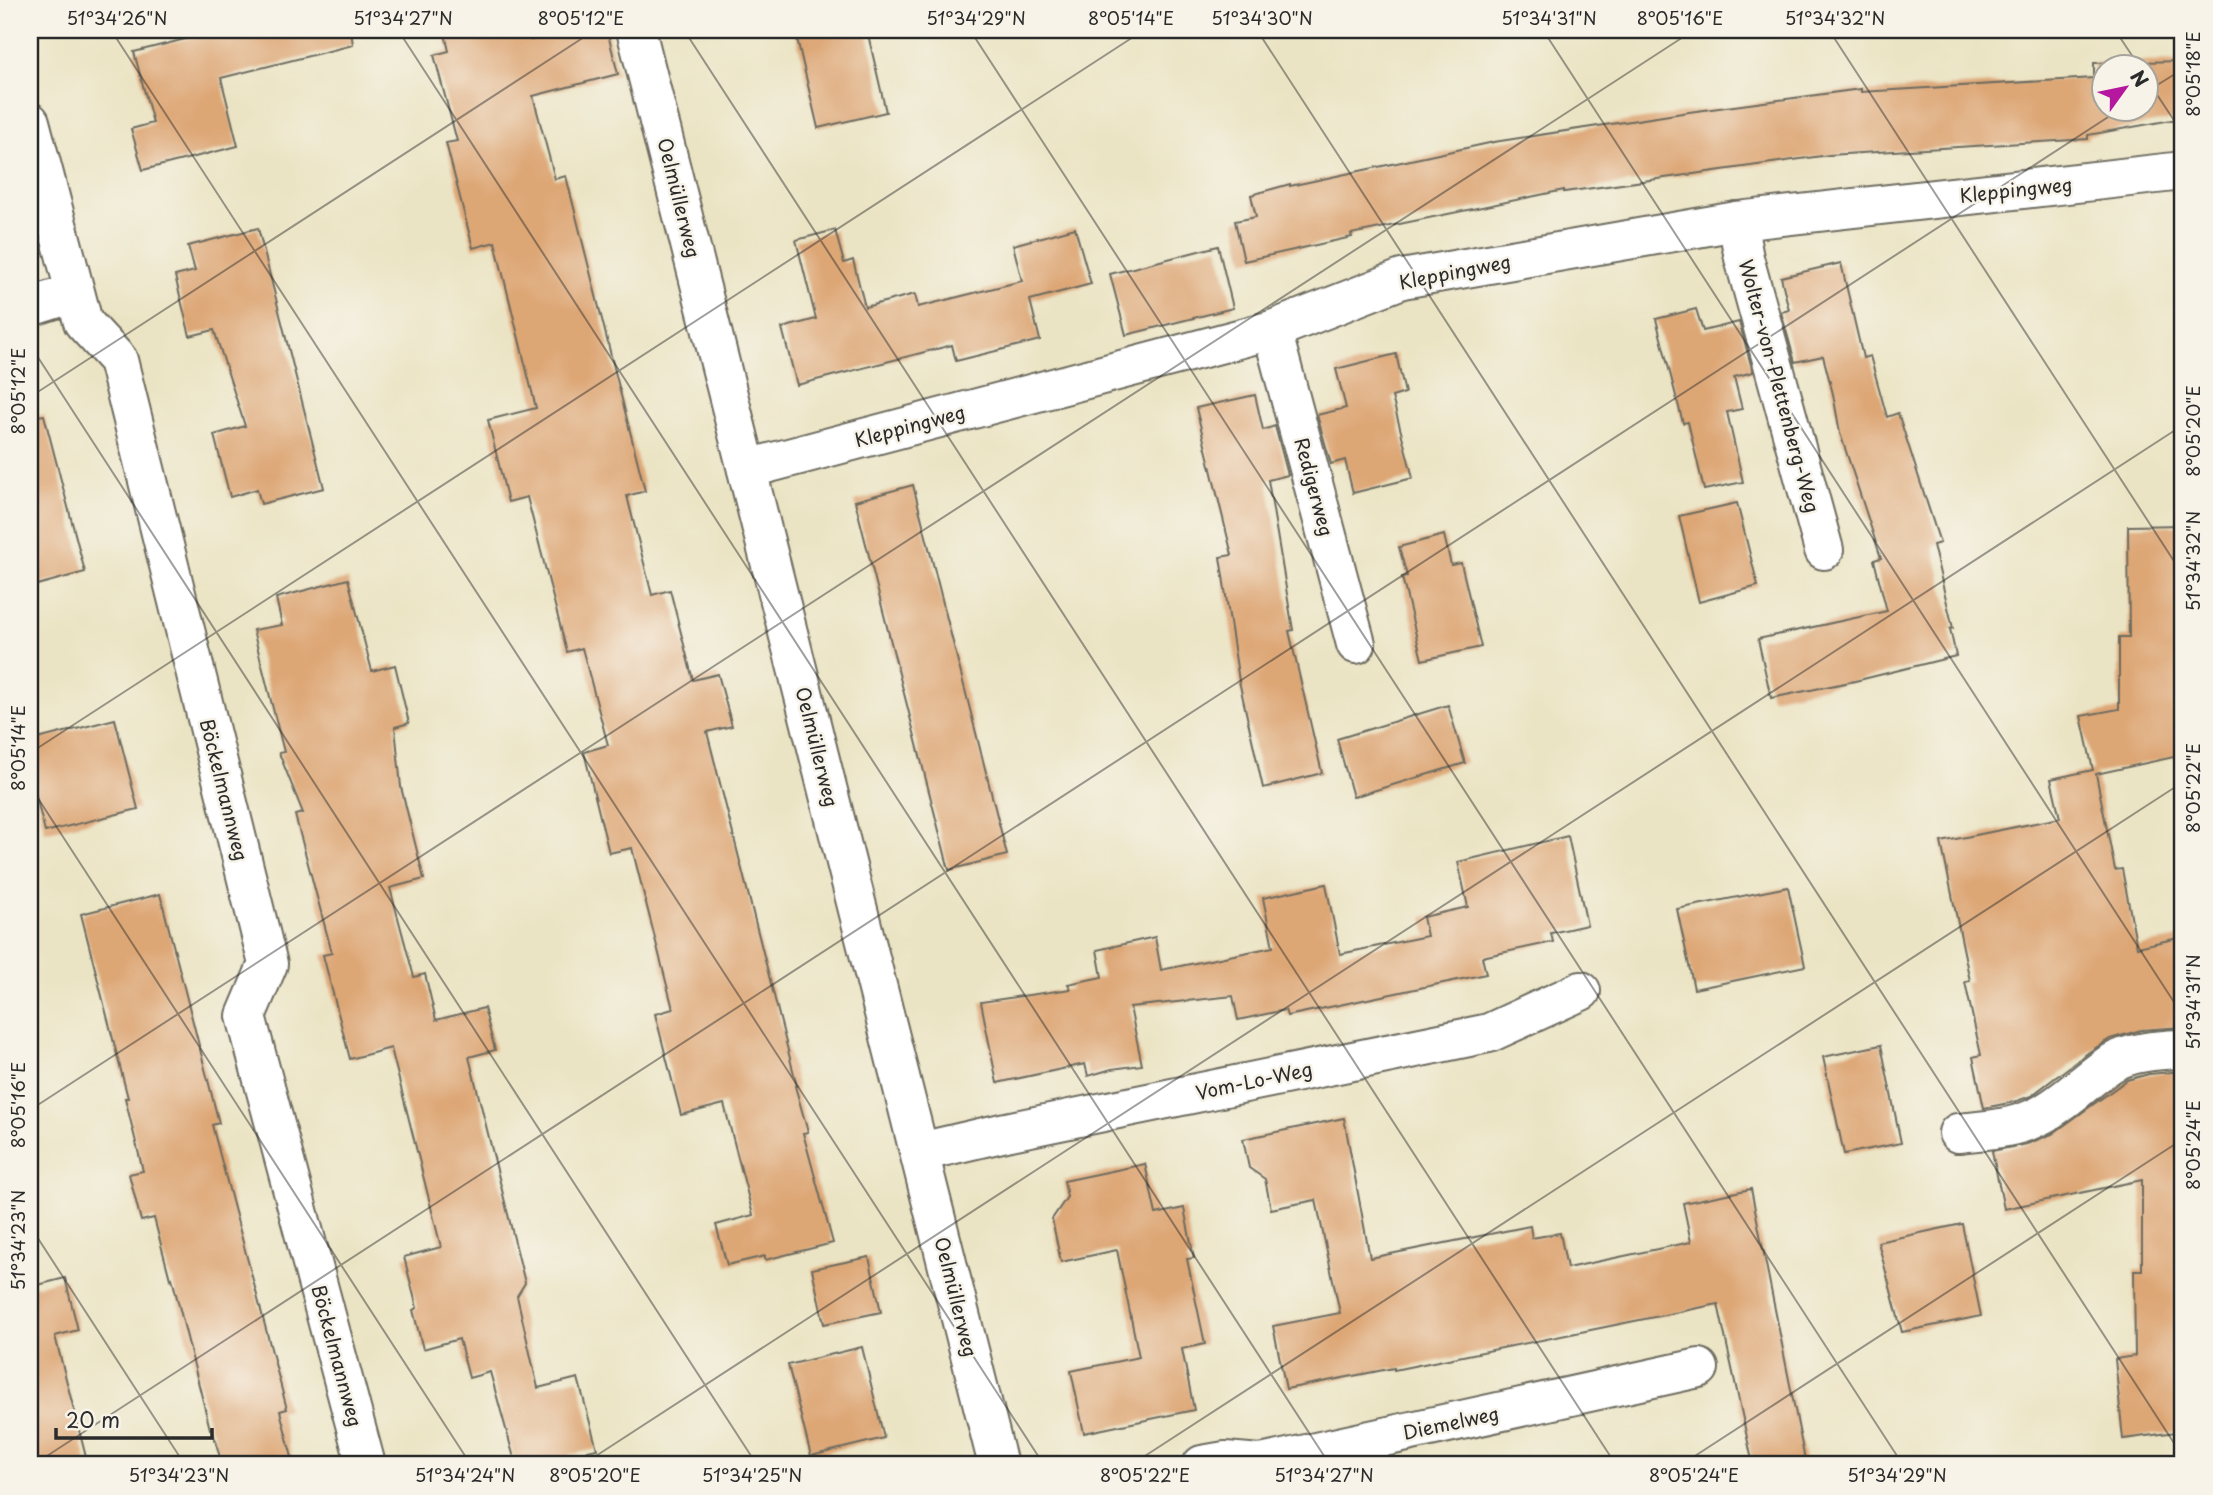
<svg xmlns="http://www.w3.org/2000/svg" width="2213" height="1495" font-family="'Playpen Sans',sans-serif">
<rect width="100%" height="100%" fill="#f7f3e8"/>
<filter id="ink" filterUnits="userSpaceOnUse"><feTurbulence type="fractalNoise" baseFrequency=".0143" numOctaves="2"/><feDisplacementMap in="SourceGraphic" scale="14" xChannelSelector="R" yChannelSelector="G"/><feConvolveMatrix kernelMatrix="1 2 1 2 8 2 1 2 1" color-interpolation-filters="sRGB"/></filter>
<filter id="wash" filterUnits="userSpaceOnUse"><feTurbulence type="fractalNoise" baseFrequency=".00686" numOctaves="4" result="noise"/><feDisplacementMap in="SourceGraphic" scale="28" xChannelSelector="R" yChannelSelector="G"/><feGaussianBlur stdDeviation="1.57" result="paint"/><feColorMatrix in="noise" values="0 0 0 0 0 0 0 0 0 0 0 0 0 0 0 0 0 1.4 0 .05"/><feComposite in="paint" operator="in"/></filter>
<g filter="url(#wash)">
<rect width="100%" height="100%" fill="#ebe4c4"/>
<g id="blocks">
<g fill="#dda675" fill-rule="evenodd">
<path d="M221 30H351L353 45 221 78 238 146 143 170 131 129 153 123 134 52Z"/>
<path d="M444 30H529L531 40 573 30H607L618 74 533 96 555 179 566 176 645 491 627 496 652 595 670 590 693 680 718 674 732 726 707 732 797 1086H795L808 1132 803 1133 833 1243 765 1260V1256L727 1265 716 1225 753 1215 724 1104 681 1115 655 1014 673 1009 632 848 609 853 584 752 608 745 582 648 567 652 527 497 508 502 488 420 536 408 495 242 473 248 446 143 457 141 434 55 449 51Z"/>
<path d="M795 30H867L886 112 818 128Z"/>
<path d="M2183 61V118L2088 135V139L1829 155 1564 192V190L1351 234 1352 237 1244 261 1235 221 1256 217 1251 195 1290 184V186L1494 142 1689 112 1861 89V92L2094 78V63ZM2104 66H2146V108H2104Z"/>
<path d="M258 228 324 488 261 504 257 489 230 497 214 435 245 426 214 330 190 336 175 276 195 271 188 246Z"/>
<path d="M1075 228 1091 284 1030 300 1040 340 956 361 952 345 797 385 782 328 816 319 796 240 835 230 844 263 853 260 865 307 915 294 918 307 1022 281 1013 245Z"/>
<path d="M1218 246 1233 308 1126 335 1110 274Z"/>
<path d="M1841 263 1863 358 1870 356 1887 417 1898 413 1940 543 1933 545 1953 628 1950 629 1956 656 1855 681 1771 698 1758 639 1887 611 1874 560 1881 558 1840 433 1833 394 1823 356 1795 362 1781 312 1789 310 1781 277Z"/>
<path d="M1696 309 1703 331 1739 322 1753 372 1734 377 1742 409 1727 412 1743 482 1704 490 1688 422 1683 423 1656 319Z"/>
<path d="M1396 354 1405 393 1392 397 1413 478 1353 493 1345 460 1331 464 1317 415 1346 408 1336 369Z"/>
<path d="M1255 395 1263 430 1275 426 1288 475 1268 480 1293 630 1289 631 1322 773 1263 788 1239 681 1220 557 1232 555 1196 408Z"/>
<path d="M44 415 85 572 30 587V417Z"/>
<path d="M913 485 1007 855 949 870 855 501Z"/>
<path d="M1737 503 1758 586 1699 602 1679 516Z"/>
<path d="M2183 525V591H2177V662L2183 690V755L2096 774 2115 870 2122 869 2137 947 2183 937V1027L2141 1030 2110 1039 2089 1052 2031 1096 2014 1102 1984 1108 1973 1057 1981 1055 1965 982 1970 981 1941 842 2060 818 2051 779 2093 770 2081 716 2119 709V637H2129L2128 526Z"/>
<path d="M1444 535 1451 565 1461 563 1481 647 1422 660 1402 577 1407 576 1399 547Z"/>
<path d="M348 579 372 671 395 665 409 723 395 727 401 787 424 879 390 888 414 977 425 974 436 1020 484 1008 495 1050 469 1057 525 1283 517 1296 538 1388 578 1378 597 1449 569 1455 572 1465H516L490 1372 469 1378 459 1339 423 1349 413 1310 417 1308 404 1257 441 1247 391 1048 350 1059 323 955 332 953 295 815 303 813 279 753 284 752 253 630 282 625 276 598Z"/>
<path d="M1448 705 1465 763 1353 797 1337 739Z"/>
<path d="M115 719 138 809 45 832 30 772V741Z"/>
<path d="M1568 836 1587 925 1551 933 1553 942 1482 957 1486 974 1287 1016 1285 1010 1238 1020 1233 996 1130 1007 1142 1065 1112 1069 1088 1076 1085 1064 997 1083 981 1002 1071 989 1068 984 1102 977 1097 950 1155 937 1161 970 1273 947 1263 898 1326 884 1340 954 1427 936 1423 917 1468 907 1458 862Z"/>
<path d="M1788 887 1805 966 1694 989 1677 909Z"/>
<path d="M160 894 219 1123 212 1125 287 1409 280 1411 294 1465H222L212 1428 210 1429 172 1278 170 1279 154 1218 141 1221 129 1174 143 1171 125 1098H128L81 914Z"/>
<path d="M1881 1045 1901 1143 1844 1154 1823 1057Z"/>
<path d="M2183 1071V1329L2178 1330 2183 1374V1431L2123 1439 2115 1359 2135 1356 2134 1270H2142V1180L2004 1209 1992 1151 2027 1144 2052 1134 2127 1080 2149 1074Z"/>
<path d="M1344 1118 1370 1258 1530 1226 1532 1238 1560 1233 1567 1268 1691 1242 1683 1203 1751 1189 1806 1465H1753L1718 1304 1394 1370V1368L1286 1389 1273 1326 1340 1313 1316 1200 1271 1209 1265 1179 1249 1168 1243 1139Z"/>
<path d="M1145 1164 1156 1214 1184 1208 1194 1258 1187 1259 1205 1344 1182 1349 1194 1410 1084 1433 1071 1371 1139 1357 1117 1250 1061 1262 1052 1219 1067 1197 1064 1181Z"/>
<path d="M1962 1224 1981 1316 1902 1332 1878 1242Z"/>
<path d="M869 1257 881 1312 824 1324 812 1269Z"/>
<path d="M65 1278 78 1330 55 1336 88 1465H30V1287Z"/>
<path d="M862 1347 884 1438 811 1456 788 1365Z"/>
</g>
</g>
</g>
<g filter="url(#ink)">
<use href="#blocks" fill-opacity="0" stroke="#6e6c61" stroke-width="2"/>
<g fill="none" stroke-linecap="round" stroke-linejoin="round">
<defs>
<g id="minor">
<path d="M636 30 998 1465"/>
<path d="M30 122 83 322 118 360 268 964 246 1016 366 1465"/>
<path d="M1737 221 1744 258 1824 550"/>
<path d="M30 307 74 293"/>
<path d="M1272 330 1356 644"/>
<path d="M747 469 1272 330 1402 279 1737 221 2183 171"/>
<path d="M1958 1133C1986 1130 2015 1129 2041 1115 2067 1101 2086 1080 2110 1064 2130 1051 2160 1050 2183 1049"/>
<path d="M920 1152 1006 1132 1489 1033 1581 991"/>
<path d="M1202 1465 1225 1461 1261 1464 1699 1368"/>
</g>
</defs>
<use href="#minor" stroke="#6e6c61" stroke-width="42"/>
<use href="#minor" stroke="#fff" stroke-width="38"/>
</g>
</g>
<path fill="none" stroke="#2b2b2b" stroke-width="2" stroke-opacity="0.45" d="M111 30 1044 1465M398 30 1330 1465M684 30 1616 1465M970 30 1903 1465M1257 30 2183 1457M1543 30 2183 1016M1829 30 2183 575M2115 30 2139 66M30 40 45 30M2146 78 2183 134M2146 92 2183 69M30 345 757 1465M30 397 595 30M30 753 1144 30M30 786 471 1465M30 1110 1694 30M30 1226 185 1465M33 1465 2122 108M582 1465 2183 425M1131 1465 2183 782M1681 1465 2183 1139"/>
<g text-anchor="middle" stroke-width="5" stroke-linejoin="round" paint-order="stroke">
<g font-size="19" fill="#2b2b2b" stroke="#f7f3e8">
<text transform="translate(2016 190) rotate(-6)" y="7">Kleppingweg</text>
<text transform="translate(679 198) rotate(76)" y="7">Oelmüllerweg</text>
<text transform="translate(1455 272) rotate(-11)" y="7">Kleppingweg</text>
<text transform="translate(1779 386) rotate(75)" y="7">Wolter-von-Plettenberg-Weg</text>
<text transform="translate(910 426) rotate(-15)" y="7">Kleppingweg</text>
<text transform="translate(1314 487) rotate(75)" y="7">Redigerweg</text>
<text transform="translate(817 747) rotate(76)" y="7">Oelmüllerweg</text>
<text transform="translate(224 790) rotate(76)" y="7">Böckelmannweg</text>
<text transform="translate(1254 1081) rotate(-12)" y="7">Vom-Lo-Weg</text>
<text transform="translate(956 1297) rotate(76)" y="7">Oelmüllerweg</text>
<text transform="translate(337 1356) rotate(75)" y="7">Böckelmannweg</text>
<text transform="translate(1451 1423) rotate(-12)" y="7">Diemelweg</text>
</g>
</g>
<rect width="2213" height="1495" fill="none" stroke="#f7f3e8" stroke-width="77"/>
<g transform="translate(2125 88) rotate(57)"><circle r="33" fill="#f7f3e8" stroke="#a5a39c" stroke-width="2"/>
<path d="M0-5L12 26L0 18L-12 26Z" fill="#b5179e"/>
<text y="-10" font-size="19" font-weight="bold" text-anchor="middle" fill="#2b2b2b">N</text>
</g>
<path d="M56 1428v10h156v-10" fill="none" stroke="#2b2b2b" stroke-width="3.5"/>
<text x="66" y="1428" font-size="21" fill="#2b2b2b" stroke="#f7f3e8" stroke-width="5" paint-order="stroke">20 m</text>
<rect x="38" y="38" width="2136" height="1418" fill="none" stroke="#2b2b2b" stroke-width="2.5"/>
<g font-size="18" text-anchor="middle" fill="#2b2b2b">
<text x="117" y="25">51°34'26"N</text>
<text x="403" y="25">51°34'27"N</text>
<text x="581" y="25">8°05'12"E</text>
<text x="976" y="25">51°34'29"N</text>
<text x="1131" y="25">8°05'14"E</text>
<text x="1262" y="25">51°34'30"N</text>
<text x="1549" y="25">51°34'31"N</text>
<text x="1680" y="25">8°05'16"E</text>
<text x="1835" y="25">51°34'32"N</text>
<text transform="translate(2194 74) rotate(-90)" y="6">8°05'18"E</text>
<text transform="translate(19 391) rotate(-90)" y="6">8°05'12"E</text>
<text transform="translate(2194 431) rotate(-90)" y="6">8°05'20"E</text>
<text transform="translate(2194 561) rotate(-90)" y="6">51°34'32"N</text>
<text transform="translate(19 748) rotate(-90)" y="6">8°05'14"E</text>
<text transform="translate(2194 788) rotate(-90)" y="6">8°05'22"E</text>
<text transform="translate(2194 1002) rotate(-90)" y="6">51°34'31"N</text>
<text transform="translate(19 1105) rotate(-90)" y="6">8°05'16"E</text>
<text transform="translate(2194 1145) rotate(-90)" y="6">8°05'24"E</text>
<text transform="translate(19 1240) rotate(-90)" y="6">51°34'23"N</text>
<text x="179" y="1482">51°34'23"N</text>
<text x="465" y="1482">51°34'24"N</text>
<text x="595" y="1482">8°05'20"E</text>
<text x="752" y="1482">51°34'25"N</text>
<text x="1145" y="1482">8°05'22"E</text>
<text x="1324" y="1482">51°34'27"N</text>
<text x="1694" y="1482">8°05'24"E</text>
<text x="1897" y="1482">51°34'29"N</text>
</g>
</svg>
